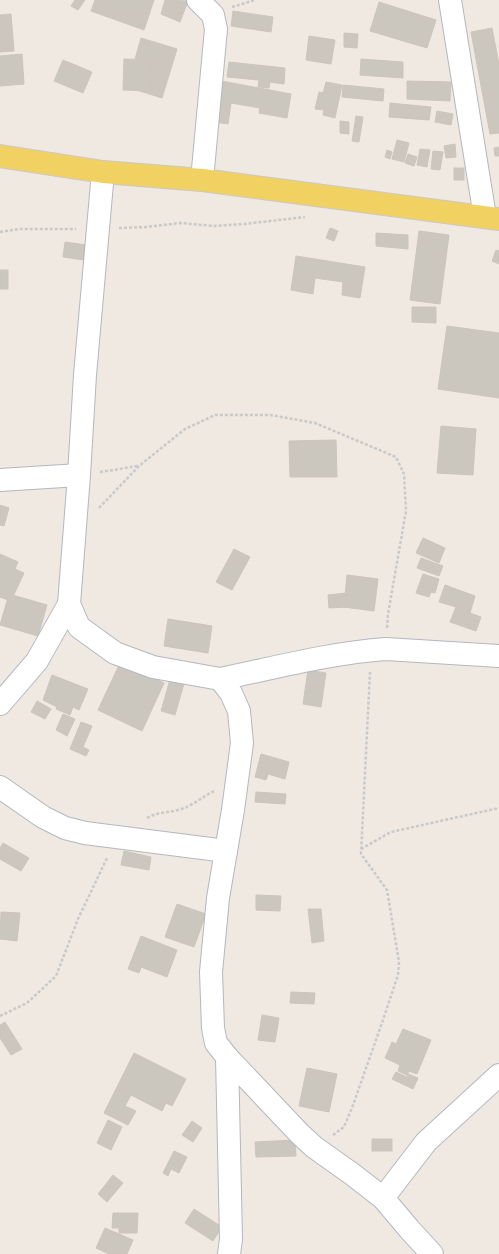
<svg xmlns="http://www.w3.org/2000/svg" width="499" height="1254" font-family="Inter,sans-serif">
<rect width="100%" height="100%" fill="#efe9e1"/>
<g fill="#cbc7bf" stroke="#cbc5ba">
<path d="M75 0H85L78 10 71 6Z"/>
<path d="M95 0H154L144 30 91 11Z"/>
<path d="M104 0H150L127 23Z"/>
<path d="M165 0 188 1 180 22 161 14Z"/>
<path d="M379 2 436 20 427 48 370 31Z"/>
<path d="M233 11 273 17 271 32 231 26Z"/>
<path d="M11 14 14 51 0 52V15Z"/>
<path d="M492 28 499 64V133L490 134 471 32Z"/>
<path d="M344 33 358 34 357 48 344 47Z"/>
<path d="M309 36 335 40 331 64 306 60Z"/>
<path d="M141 38 177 49 162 98 127 87Z"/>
<path d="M22 54 24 84 0 86V56Z"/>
<path d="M124 59 151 60 150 91 123 90Z"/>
<path d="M361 59 403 62V78L360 75Z"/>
<path d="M63 60 92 72 83 93 54 81Z"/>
<path d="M229 62 285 68 284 84 270 82 269 88 258 87 259 80 227 77Z"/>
<path d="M216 80 291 94 287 118 259 113 260 108 231 103 228 124 209 121Z"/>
<path d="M407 81 451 82 450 101 407 99Z"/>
<path d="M326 82 342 85 335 118 323 115 324 110 315 109 319 92 323 93Z"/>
<path d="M343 85 384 89 383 101 342 97Z"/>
<path d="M390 103 431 107 429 120 389 117Z"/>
<path d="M437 111 453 114 451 125 435 122Z"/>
<path d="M356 116 363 117 359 142 352 141Z"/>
<path d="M340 121 349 122V134L340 133Z"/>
<path d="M397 140 409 143 404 162 392 159Z"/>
<path d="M455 144 456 157 446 158 444 146Z"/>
<path d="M499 147V156H495L494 148Z"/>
<path d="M420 149 430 150 427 167 417 165Z"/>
<path d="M387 150 392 152 390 159 385 157Z"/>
<path d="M433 151 443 152 440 170 431 169Z"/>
<path d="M408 154 417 157 414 166 405 163Z"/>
<rect x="454" y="168" width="10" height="12"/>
<path d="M330 228 338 231 334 241 326 238Z"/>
<path d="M419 231 449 235 440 304 410 300Z"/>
<path d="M376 233 408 235V249L376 246Z"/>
<path d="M65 242 93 246 91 261 63 257Z"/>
<path d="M496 250 499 251V264L492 261Z"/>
<path d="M296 256 365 267 360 298 342 295 343 282 315 278 313 294 291 290Z"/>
<rect x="0" y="270" width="8" height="19"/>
<path d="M412 307H436V323L412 322Z"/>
<path d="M447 326 499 333V398L438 389Z"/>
<path d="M441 426 476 429 473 475 437 473Z"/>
<path d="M336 440 337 477H290L289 441Z"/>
<path d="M0 505 9 508 4 526 0 525Z"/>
<path d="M423 538 445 548 439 563 416 553Z"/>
<path d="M234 549 250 557 232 590 216 582Z"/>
<path d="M0 554 18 562 15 569 24 573 11 601 0 597Z"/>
<path d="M421 558 443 566 439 576 417 568Z"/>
<path d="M423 574 439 579 435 593 431 592 429 597 416 593Z"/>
<path d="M347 575 378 579 374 611 344 607Z"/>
<path d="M445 585 475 596 470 613 481 617 476 631 450 622 456 607 439 602Z"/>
<path d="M346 593 347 607 329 608 328 595Z"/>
<path d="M9 594 47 605 38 636 0 625Z"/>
<path d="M168 619 212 626 208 653 164 646Z"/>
<path d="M120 663 164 683 142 731 98 710Z"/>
<path d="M308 670 326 673 321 707 303 704Z"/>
<path d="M52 675 88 689 79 710 73 707 70 715 56 709 57 707 43 700Z"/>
<path d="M171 676 185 680 175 715 161 711Z"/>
<path d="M37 701 51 709 45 719 31 712Z"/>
<path d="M63 714 75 719 67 736 56 730Z"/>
<path d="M81 722 92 726 83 747 89 750 86 756 70 749Z"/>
<path d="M261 754 289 762 285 779 268 774 266 780 255 777Z"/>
<path d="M256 792 286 794 285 804 255 802Z"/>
<path d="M3 843 29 858 21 871 0 859V848Z"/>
<path d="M124 851 151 857 149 870 121 865Z"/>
<path d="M256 895 281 896 280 911 256 910Z"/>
<path d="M177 904 206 914 194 947 165 937Z"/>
<path d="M308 909H321L324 941 312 943Z"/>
<path d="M1 912 20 913 17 941 0 939Z"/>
<path d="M141 936 177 950 167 977 141 967 139 973 128 969Z"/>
<path d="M291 992 315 993 314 1004 290 1003Z"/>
<path d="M262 1015 279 1018 275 1042 258 1040Z"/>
<path d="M5 1022 22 1049 11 1055 0 1038V1025Z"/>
<path d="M403 1029 431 1040 417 1074 409 1071 407 1075 398 1071 400 1065 385 1058 392 1042 396 1044Z"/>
<path d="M134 1053 186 1079 172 1106 166 1103 162 1111 131 1095 125 1106 136 1111 128 1125 104 1113Z"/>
<path d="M307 1068 337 1074 329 1112 299 1106Z"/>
<path d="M396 1072 407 1077 408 1074 418 1078 413 1089 392 1079Z"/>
<path d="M108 1120 122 1127 111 1150 97 1143Z"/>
<path d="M192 1121 202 1128 193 1142 182 1135Z"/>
<rect x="372" y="1139" width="20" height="12"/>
<path d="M295 1140 296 1156 256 1157 255 1142Z"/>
<path d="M174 1151 187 1157 179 1173 171 1169 168 1176 163 1173Z"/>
<path d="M113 1175 123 1183 107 1202 98 1194Z"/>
<path d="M194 1209 222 1227 213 1241 185 1223Z"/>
<path d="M113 1213H138L137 1233H119V1228H112Z"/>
<path d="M105 1228 133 1240 127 1254H109L96 1248Z"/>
</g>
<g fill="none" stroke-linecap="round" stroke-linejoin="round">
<defs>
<g id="minor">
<path d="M198 0 213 15 216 29 202 180"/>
<path d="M450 0 485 217"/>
<path d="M103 172 85 375 79 475 69 604 79 627 115 653 153 667 220 679 231 693 239 711 242 743 233 810 218 898 211 972 213 1028 216 1043 227 1057 299 1133 314 1147 352 1174 383 1198 410 1230 432 1254"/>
<path d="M0 480 79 475"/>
<path d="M220 679C274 668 330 653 386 649L499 656"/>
<path d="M0 704 37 661 69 604"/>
<path d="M0 787 43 817 65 828 85 833 226 851"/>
<path d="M227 1057 231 1239 229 1254"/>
<path d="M383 1198 426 1142 499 1075"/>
</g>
<path id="major" d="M0 156 103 172 202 180 499 219"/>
</defs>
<use href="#minor" stroke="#b4b7c1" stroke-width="24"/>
<use href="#major" stroke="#c9c9c9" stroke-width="24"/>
<g stroke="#c9c9c9" stroke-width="2.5" stroke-dasharray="3 2" stroke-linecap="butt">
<path d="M232 7 255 0"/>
<path d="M119 228 146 227 180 223 214 226 244 224 305 217"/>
<path d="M0 232 19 229H76"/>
<path d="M100 472 138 466"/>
<path d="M99 508 139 466 185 429 215 415H270L315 423 396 457 404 474 406 511 388 614 387 628"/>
<path d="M147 818C157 812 167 813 178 810 191 807 202 797 214 791"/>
<path d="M361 849 391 832 499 808"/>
<path d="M0 1016 27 1003 56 976 78 919 107 858"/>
<path d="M333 1135 344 1127 352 1108 383 1020 398 975 399 962 387 890 361 854 370 672"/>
</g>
<use href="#minor" stroke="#fff" stroke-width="22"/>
<use href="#major" stroke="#f2d163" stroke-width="22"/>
</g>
</svg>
